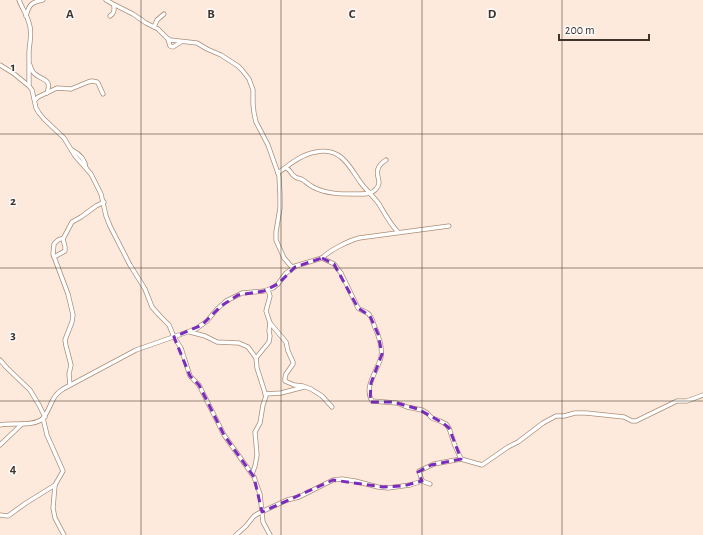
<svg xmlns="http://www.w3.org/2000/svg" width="703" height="535" font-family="'Alegreya Sans',sans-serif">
<rect width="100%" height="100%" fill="#feeadc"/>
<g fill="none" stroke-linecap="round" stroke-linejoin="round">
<defs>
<g id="minor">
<path d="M19 0C22 8 27 15 29 23 33 33 29 43 29 54 29 64 29 75 29 85"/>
<path d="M106 0 113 4 133 14 146 23 158 29 167 38 170 40 197 43 207 49 221 55 238 66 242 70 249 79 253 90V104L254 113 256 122 268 145 279 176 280 195V208L276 232V240L284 258 290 265 292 267 322 258 334 264 341 273 358 308C361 311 368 311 370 316 372 318 373 322 374 325 378 334 383 347 381 357 378 370 363 387 372 401L397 403 407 407 422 410 427 413 432 418 440 421 446 424 449 428 455 446 461 459 482 465 508 447 518 442 543 423 556 416H564L575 413H586L624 417 632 421H636L677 401H687L703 395"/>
<path d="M26 16C29 5 31 2 43 0"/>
<path d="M110 16C115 13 114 10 114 5"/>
<path d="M154 27 157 20 164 14"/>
<path d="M168 39 170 46 173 47 181 42"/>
<path d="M0 65 13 73 29 86 32 90 36 108 39 113 44 119 64 138 75 156 91 174 101 194 106 216 110 226 130 265 145 289 152 307 160 316 169 325 174 337 181 348 190 376 199 385 224 435 254 477 260 494 263 522 270 535"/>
<path d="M30 65C31 68 32 72 35 74 43 81 52 78 47 93"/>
<path d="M35 100 38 97 57 88 71 89 88 82 92 81 97 82 98 83 103 94"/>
<path d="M72 150C80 154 85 159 86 168"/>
<path d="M286 168C291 170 290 173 294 176 297 179 300 178 303 180 306 182 309 185 313 187 326 194 341 194 355 194 363 194 371 195 376 189 383 182 375 176 378 169 379 165 383 162 386 160"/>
<path d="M278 173C290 164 302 154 316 152 325 150 335 152 342 158 350 165 355 175 361 183 366 190 374 197 379 204 385 214 390 224 398 232"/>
<path d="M63 238 58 240 54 244 53 254 68 294 73 315 72 322 65 340 66 346 71 365 69 374 70 385"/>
<path d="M54 257 65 251V247L63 239 72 222 81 217 96 206 104 202"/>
<path d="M322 258C330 250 348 241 359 238L449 226"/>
<path d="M270 323 286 342 288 351 293 362V364L286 374 285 378V381L294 385 303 386 311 389 322 396 332 407"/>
<path d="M190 332 205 336 217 342 239 343 248 347 256 358 257 368 266 396 263 405 260 423 255 432 257 455 255 466 252 474"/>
<path d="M256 358 269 342 270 336 269 331 270 323 266 311 270 296 268 290"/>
<path d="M0 360 7 368 30 390 39 405 45 417"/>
<path d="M265 394 281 393 304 387"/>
<path d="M43 418 47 435 63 471 55 485 53 508 55 518 64 535"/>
<path d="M0 425C13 422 29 427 41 420 47 416 50 404 54 398 56 394 60 391 63 389L136 350 196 329 207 321 217 309 226 301 242 293 264 291 273 288 278 284 286 273 295 267"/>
<path d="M0 445 22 424"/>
<path d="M422 481 430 484"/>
<path d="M0 515 8 516 26 503 55 485"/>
<path d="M236 535 246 526 254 516 259 513 287 500 299 497 333 480 342 479 355 481 378 487 388 488 410 485 422 481 419 471 434 464 461 459"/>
</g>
</defs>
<use href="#minor" stroke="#ab8e78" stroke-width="5"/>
<use href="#minor" stroke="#fff" stroke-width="3.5"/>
</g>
<path fill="none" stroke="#7b2cbf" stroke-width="3" stroke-dasharray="8 5" stroke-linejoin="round" d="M322 258 334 264 358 308 370 316 378 334 382 354 371 383 370 402H393L418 409 443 423 449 428 461 459 431 465 418 472 422 481 403 486 383 487 333 480 262 512 254 477 224 435 199 385 190 376 174 337 202 325 221 306 238 295 264 291 278 284 295 267Z"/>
<path fill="none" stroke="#3f332a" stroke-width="1" stroke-opacity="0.55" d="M141 0V535M281 0V535M422 0V535M562 0V535M0 134H703M0 268H703M0 401H703"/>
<g font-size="13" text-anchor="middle" font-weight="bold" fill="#3f332a" stroke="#fbfbfb" stroke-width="3" stroke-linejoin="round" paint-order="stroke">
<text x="70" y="18">A</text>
<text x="211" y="18">B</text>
<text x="352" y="18">C</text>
<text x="492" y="18">D</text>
<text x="13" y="71">1</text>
<text x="13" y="205">2</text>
<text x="13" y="339">3</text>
<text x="13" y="473">4</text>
</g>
<path d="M559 34v6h90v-6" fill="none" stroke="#3f332a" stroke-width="2"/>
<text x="565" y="34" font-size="12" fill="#3f332a" stroke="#fbfbfb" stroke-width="3" paint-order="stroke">200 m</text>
</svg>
